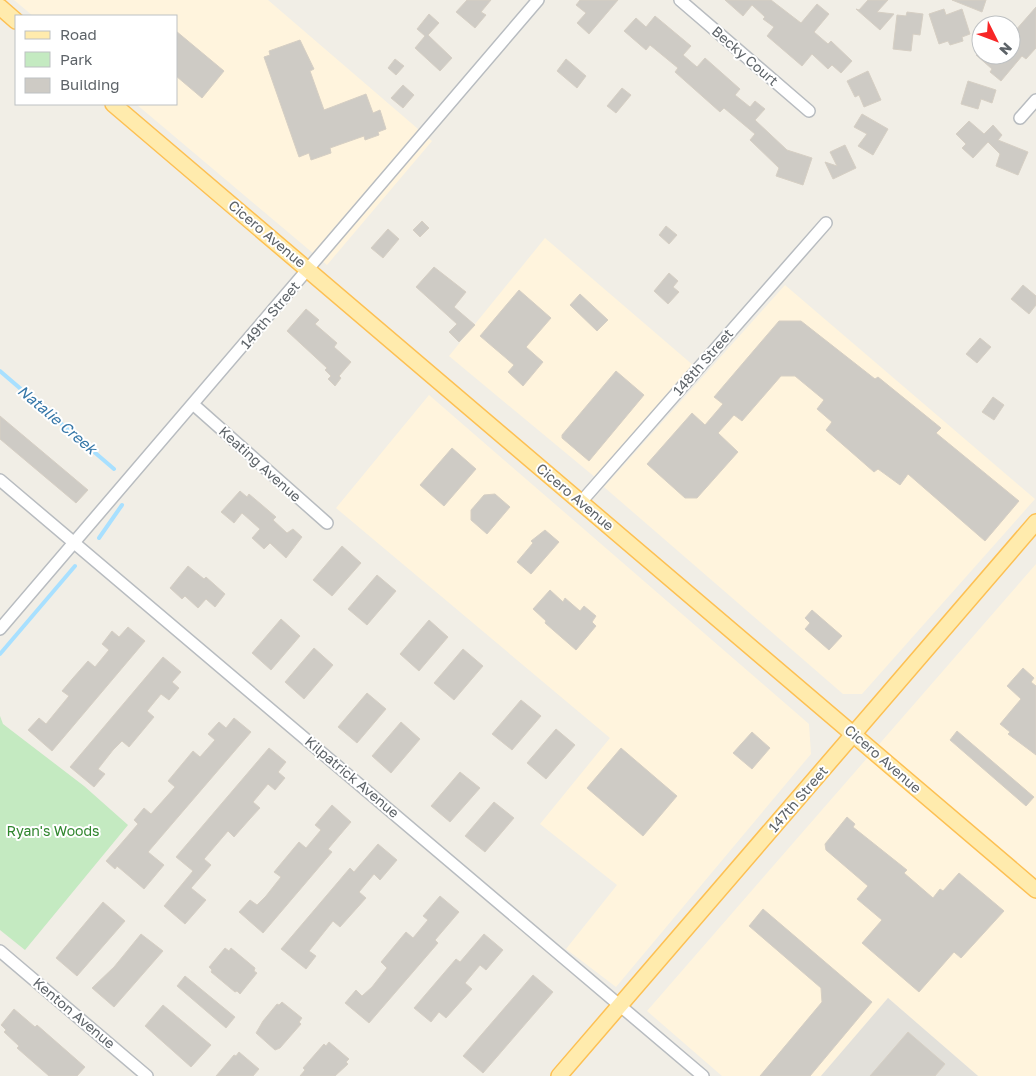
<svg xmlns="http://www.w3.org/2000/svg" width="1036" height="1076" font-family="'Golos Text',sans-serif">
<rect width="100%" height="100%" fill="#f1eee6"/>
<g fill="#fff4dd">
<path d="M14 0H268L432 141 327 265 136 104H176V16H33Z"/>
<path d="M545 238 694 366 596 478 449 356Z"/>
<path d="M785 285 1035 499 862 694H843L604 487Z"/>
<path d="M429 395 809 724 811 754 616 987 566 949 617 885 540 824 610 738 336 508Z"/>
<path d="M1036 564V1076H978L888 998 821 1076H722L647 1011Z"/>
</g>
<path fill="#e2e0da" d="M888 998 978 1076H821Z"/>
<path fill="#c4eac1" d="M0 716 3 724 84 786 128 825 25 950 0 930Z"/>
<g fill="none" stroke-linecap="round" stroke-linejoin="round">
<g stroke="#a8e0ff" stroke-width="4">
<path d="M0 371 114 469"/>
<path d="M99 538 122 505"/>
<path d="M0 654 75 566"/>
</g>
</g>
<g fill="#cecbc5" stroke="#d6cfc4">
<path d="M467 0H491L481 12 486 15 475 28 456 12Z"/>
<path d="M580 0H618L589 34 577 23 586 13 576 5Z"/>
<path d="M725 0H771L801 23 817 4 829 14 814 32 828 44 831 41 852 61 841 73 832 65 828 69 812 54 802 66 767 36 774 27 763 19 765 17 752 5 743 16Z"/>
<path d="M868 0H888L877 12 894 14 880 30 856 9 859 10Z"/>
<path d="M952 0H986L982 12Z"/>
<path d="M1036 7V48L1026 59 1022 56 1001 81 990 72 992 69 976 55H1011V45L1020 35 1015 31Z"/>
<path d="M944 9 946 15 962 9 970 34 962 37 963 41 950 45 948 41 939 44 929 14Z"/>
<path d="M907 12 923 14 920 35 913 34 911 51 893 49 897 15 906 16Z"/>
<path d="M429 14 439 23 428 35 452 58 440 71 415 48 425 36 417 29Z"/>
<path d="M655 16 691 46 683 55 697 67 705 58 740 89 735 95 750 107 755 101 765 109 755 120 787 150 812 158 803 185 776 176 779 168 750 140 755 134 724 108 720 112 675 72 678 68 650 45 646 50 624 31 636 18 646 27Z"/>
<path d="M176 31 224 71 202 98 176 76Z"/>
<path d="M300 40 314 69 310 71 324 110 366 94 373 113 380 110 386 129 378 132 379 135 365 140 364 136 330 148 331 153 311 160 309 153 299 157 264 57 270 55 269 51Z"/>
<path d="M395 59 404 66 396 75 388 68Z"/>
<path d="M566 59 586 76 577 88 557 71Z"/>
<path d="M868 71 881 100 864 107 859 95 855 97 847 81Z"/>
<path d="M968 81 996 90 992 103 981 99 978 109 961 104Z"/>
<path d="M403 85 414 95 403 108 391 98Z"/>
<path d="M622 88 631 95 616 113 607 106Z"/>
<path d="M862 114 888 129 873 155 858 146 867 134 854 127Z"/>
<path d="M969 121 984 134 993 125 1002 135 998 140 1028 152 1018 175 996 166 1000 154 988 142 973 158 962 148 966 144 956 134Z"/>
<path d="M845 145 856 168 833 179 825 162 837 166 830 152Z"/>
<path d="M422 221 429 228 420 237 413 230Z"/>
<path d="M666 226 677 235 669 244 659 235Z"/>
<path d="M388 229 399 239 383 258 371 248Z"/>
<path d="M434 267 466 292 454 307 475 325 459 342 449 332 457 324 416 287Z"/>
<path d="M669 273 678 281 673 287 679 292 668 304 654 291Z"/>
<path d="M1023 285 1036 296V305L1029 314 1011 299Z"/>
<path d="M519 290 551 318 526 347 543 362 523 386 508 372 514 365 480 336Z"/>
<path d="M580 294 608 320 597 331 570 305Z"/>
<path d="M306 309 319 320 315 324 337 343 334 347 351 362 339 376 341 378 335 386 328 379 331 376 325 370 327 368 287 331Z"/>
<path d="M779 321H801L875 379 878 377 941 428 936 433 1019 501 985 541 908 474 900 485 878 469 874 472 826 430 832 422 817 409 824 400 795 376H781L742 421 734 415 718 433 738 452 697 498H685L647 464 692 413 705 425 723 404 714 397Z"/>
<path d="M980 338 991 347 977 363 966 354Z"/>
<path d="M616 371 644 395 589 461 562 438V435Z"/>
<path d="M993 397 1004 405 994 420 982 412Z"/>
<path d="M0 416 88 490 76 503 0 439Z"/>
<path d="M452 448 476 469 444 506 420 485Z"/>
<path d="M240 491 247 497 249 494 262 505 276 517 273 520 287 533 293 529 302 537 286 558 270 543 264 549 252 538 260 529 242 513 234 523 221 512Z"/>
<path d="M495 494 510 507 487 534 471 520V510L484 495Z"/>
<path d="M545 530 559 542 531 574 517 562 533 543 531 541Z"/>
<path d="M342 546 361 563 332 596 313 580Z"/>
<path d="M188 566 204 579 206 577 225 594 215 607 206 599 198 608 185 596 182 599 170 588Z"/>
<path d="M377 575 396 591 367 625 348 609Z"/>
<path d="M550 590 563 602 565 598 580 611 584 606 596 616 592 622 596 626 576 650 545 623 546 621 533 609Z"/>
<path d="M812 610 842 636 829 650 805 629 810 623 805 618Z"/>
<path d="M281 619 300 636 271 670 252 653Z"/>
<path d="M429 620 448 637 419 671 400 654Z"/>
<path d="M128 627 145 641 52 751 28 730 39 718 46 724 69 696 62 691 73 678 88 661 95 667 109 650 102 644 112 631 119 637Z"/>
<path d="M314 648 333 665 304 699 285 682Z"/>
<path d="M463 649 483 666 454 700 434 683Z"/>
<path d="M163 657 181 672 172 682 179 688 169 700 161 694 147 711 154 717 129 747 122 741 113 750 98 769 105 774 94 787 70 767Z"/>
<path d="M1023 668 1034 678 1031 682 1036 686V755L1008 734 1010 732 1000 724 1021 699 1007 686Z"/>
<path d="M367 693 386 709 357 743 338 727Z"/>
<path d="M521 700 541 716 512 750 492 734Z"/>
<path d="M234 718 251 732 148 852 164 865 144 889 117 866 115 869 106 861 138 824 134 820 144 808 151 814 175 787 168 781 193 751 200 757 215 740 208 734 219 722 226 728Z"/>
<path d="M401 722 420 739 391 773 372 756Z"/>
<path d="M556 729 575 745 546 779 527 763Z"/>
<path d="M957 731 1034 797 1026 806 950 740Z"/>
<path d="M752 732 770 748 752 769 733 753Z"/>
<path d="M269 748 286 762 278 772 285 778 275 790 268 784 253 802 260 808 249 820 234 837 228 831 204 859 211 865 191 888 206 900 185 924 164 906 193 871 176 857Z"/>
<path d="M621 748 677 796 643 836 587 788Z"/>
<path d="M460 772 480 788 450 822 431 806Z"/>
<path d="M494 802 514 818 485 852 465 836Z"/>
<path d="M332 805 351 822 328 849 332 852 263 933 239 912 250 900 257 905 266 896 281 877 274 872 299 842 306 848 321 830 315 825Z"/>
<path d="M847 817 855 824 853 827 907 870 904 873 933 898 940 889 943 891 959 873 1004 911 961 958 954 952 919 992 862 943 882 920 857 899 868 886 826 850 825 844Z"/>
<path d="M378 844 397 860 380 880 374 874 359 892 366 898 340 927 333 921 309 951 316 956 306 969 281 949 350 868 354 872Z"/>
<path d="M440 896 459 912 435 940 438 943 369 1023 345 1003 356 990 362 996 372 987 387 968 381 962 406 932 413 938 428 920 423 916Z"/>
<path d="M103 902 125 921 77 976 56 958Z"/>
<path d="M763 909 872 1002 810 1076H760L822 1002 821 988 749 926Z"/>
<path d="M141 934 163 951 114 1007 92 988 114 967Z"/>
<path d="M484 934 503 950 486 970 480 965 465 983 472 989 446 1018 439 1012 431 1022 414 1008 456 959 460 962Z"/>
<path d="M225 948 229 951 231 948 255 968 254 971 257 973 240 994 237 991 235 992 211 972 212 970 209 967Z"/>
<path d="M533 975 553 992 483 1073 463 1056Z"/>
<path d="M185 976 235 1017 226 1028 177 986Z"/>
<path d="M282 1002 302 1018 299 1022 301 1024 280 1048 275 1050 256 1033 263 1021 277 1004 279 1005Z"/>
<path d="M163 1005 211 1045 191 1067 145 1026Z"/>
<path d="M14 1009 35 1027 37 1025 85 1067 77 1076H49L17 1048 19 1046 4 1032 6 1030 1 1025Z"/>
<path d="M908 1032 945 1064 935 1076H870Z"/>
<path d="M329 1042 349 1059 346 1062 348 1064 335 1076H300L305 1070 303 1068 324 1044 326 1046Z"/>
<path d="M239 1052 259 1069 253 1076H216L234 1055 236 1056Z"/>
</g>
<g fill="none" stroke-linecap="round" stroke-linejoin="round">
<defs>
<g id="minor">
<path d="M680 0 809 111"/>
<path d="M1020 118 1036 100"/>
<path d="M194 405 327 523"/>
<path d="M0 480 703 1076"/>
<path d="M581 502 826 223"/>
<path d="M0 629 538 0"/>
<path d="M0 951 147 1076"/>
</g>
<g id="major">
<path d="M0 7 16 21"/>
<path d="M113 104 1036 890"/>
<path d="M559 1076 1036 522"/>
</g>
</defs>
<use href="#minor" stroke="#b8bcc0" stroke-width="14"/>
<use href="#major" stroke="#fdc053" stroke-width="18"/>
<use href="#minor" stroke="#fff" stroke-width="11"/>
<use href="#major" stroke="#ffebad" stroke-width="15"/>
</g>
<g text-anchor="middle" stroke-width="4" stroke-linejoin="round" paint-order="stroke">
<g font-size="14" fill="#5d6368" stroke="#fff">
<text transform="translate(745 56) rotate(41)" y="5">Becky Court</text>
<text transform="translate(267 234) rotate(40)" y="5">Cicero Avenue</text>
<text transform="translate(270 315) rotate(-50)" y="5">149th Street</text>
<text transform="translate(703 362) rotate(-49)" y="5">148th Street</text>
<text transform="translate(260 464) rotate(42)" y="5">Keating Avenue</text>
<text transform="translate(575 497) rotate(40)" y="5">Cicero Avenue</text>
<text transform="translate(883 759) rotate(41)" y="5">Cicero Avenue</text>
<text transform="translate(352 777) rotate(40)" y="5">Kilpatrick Avenue</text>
<text transform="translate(798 799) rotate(-49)" y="5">147th Street</text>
<text transform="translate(74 1013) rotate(40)" y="5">Kenton Avenue</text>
</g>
<g font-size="14" fill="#30862e" stroke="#fff">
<text x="53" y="836">Ryan's Woods</text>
</g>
<g font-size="15" font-style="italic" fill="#3677a8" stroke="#fff">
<text transform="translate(57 420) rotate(40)" y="5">Natalie Creek</text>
</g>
</g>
<rect x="15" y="15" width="162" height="90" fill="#ffffff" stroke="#bec1c3"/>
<rect x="25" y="31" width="25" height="8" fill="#ffebad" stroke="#bec1c3"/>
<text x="60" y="40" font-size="15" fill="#5d6368">Road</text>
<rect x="25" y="52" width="25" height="15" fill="#c4eac1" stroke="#bec1c3"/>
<text x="60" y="65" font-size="15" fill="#5d6368">Park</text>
<rect x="25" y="78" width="25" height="15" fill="#cecbc5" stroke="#bec1c3"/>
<text x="60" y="90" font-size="15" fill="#5d6368">Building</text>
<g transform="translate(996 40) rotate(132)"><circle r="24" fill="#ffffff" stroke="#bec1c3"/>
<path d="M0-4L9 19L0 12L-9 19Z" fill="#f72626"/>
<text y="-8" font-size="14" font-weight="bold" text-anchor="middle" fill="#5d6368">N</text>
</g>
</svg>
